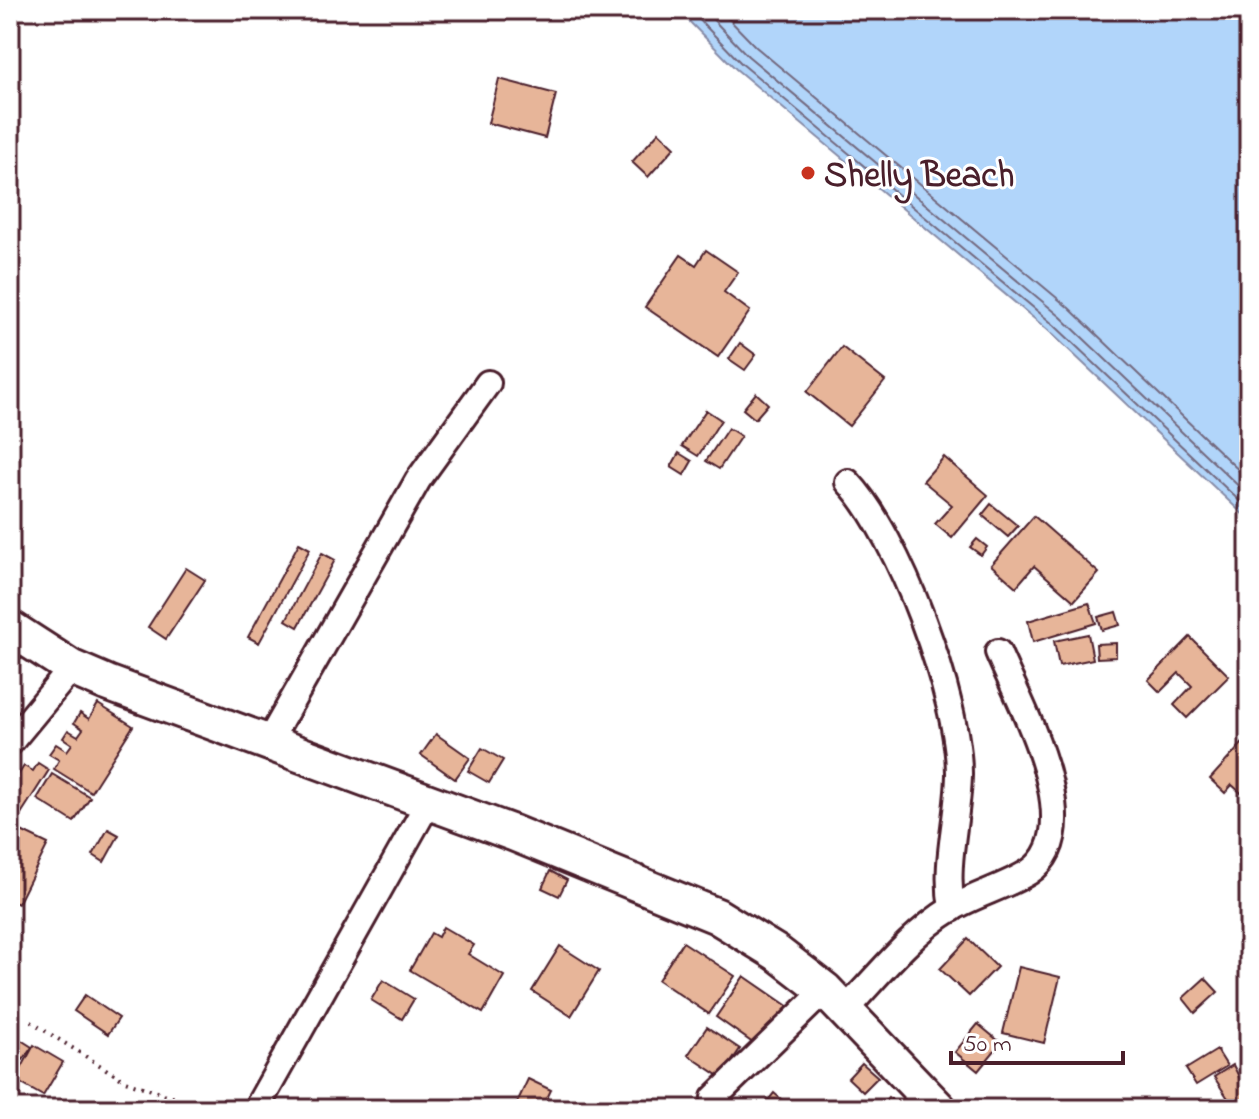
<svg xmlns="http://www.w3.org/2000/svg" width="1259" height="1119" font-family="'Indie Flower',sans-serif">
<rect width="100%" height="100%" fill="#fff"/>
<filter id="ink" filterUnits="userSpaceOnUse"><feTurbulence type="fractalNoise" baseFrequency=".0125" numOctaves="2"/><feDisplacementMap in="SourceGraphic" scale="16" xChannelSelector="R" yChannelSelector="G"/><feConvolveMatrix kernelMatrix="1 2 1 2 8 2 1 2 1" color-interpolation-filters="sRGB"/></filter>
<g filter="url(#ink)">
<path fill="#b1d5fa" stroke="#888ca7" stroke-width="2" d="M678 10H1249V520L1049 331 736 69Z"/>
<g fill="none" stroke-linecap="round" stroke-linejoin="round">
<g stroke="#73687e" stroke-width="2">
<path d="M690 10 741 63 1054 325 1249 510"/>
<path d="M704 10 748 56 1061 317 1249 496"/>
<path d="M720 10 756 47 1069 308 1249 480"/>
</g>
</g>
<g fill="#e7b599" stroke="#4a1f2b" stroke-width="2">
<path d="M499 79 556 94 545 138 488 123Z"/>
<path d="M659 132 675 147 648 177 632 162Z"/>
<path d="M706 250 738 272 724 292 750 311 718 357 645 307 681 255 696 265Z"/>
<path d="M740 343 756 355 745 370 729 359Z"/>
<path d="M842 347 885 381 849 426 807 392Z"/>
<path d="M756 393 768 404 755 419 743 409Z"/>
<path d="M706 410 721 420 698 456 682 446Z"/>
<path d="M728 428 741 436 719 469 706 461Z"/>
<path d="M679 453 692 461 684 475 671 467Z"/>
<path d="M944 457 988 495 952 538 935 524 952 505 923 481Z"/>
<path d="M991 504 1018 526 1008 537 982 515Z"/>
<path d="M1034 516 1099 573 1074 601 1034 566 1016 587 991 565Z"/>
<path d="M977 539 987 547 981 555 970 547Z"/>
<path d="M299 543 310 549 259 643 248 637Z"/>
<path d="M322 553 335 560 298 627 286 620Z"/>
<path d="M186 568 205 580 166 639 148 627Z"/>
<path d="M1089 603 1096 623 1033 642 1028 621Z"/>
<path d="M1116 612 1120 625 1102 630 1098 617Z"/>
<path d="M1088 634 1093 659 1059 666 1054 641Z"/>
<path d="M1190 637 1229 676 1187 718 1174 705 1192 686 1179 673 1160 692 1148 680Z"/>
<path d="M1116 643V657L1097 658 1096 644Z"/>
<path d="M98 704 133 726 91 792 54 769 59 760 49 754 56 744 67 751 72 744 63 738 68 730 78 736 83 729 74 723 80 713 89 719Z"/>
<path d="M436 734 470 758 455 779 421 755Z"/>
<path d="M1249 736V800L1232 785 1225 793 1210 779Z"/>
<path d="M482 748 503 760 489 783 468 771Z"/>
<path d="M38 763 49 770 19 817 10 812 14 805 10 799 16 790 11 786 24 766 33 771Z"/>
<path d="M52 774 90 797 74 822 37 799Z"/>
<path d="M13 827 48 844 18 904 10 900Z"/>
<path d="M108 829 119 835 104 862 93 855Z"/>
<path d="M550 871 567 880 559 896 542 888Z"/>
<path d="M443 927 474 945 468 954 504 976 483 1013 410 970 431 933 438 937Z"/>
<path d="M968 939 997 967 969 996 940 969Z"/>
<path d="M683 942 735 976 709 1014 658 980Z"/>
<path d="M560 946 599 971 571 1016 532 991Z"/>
<path d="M1019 967 1060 977 1044 1043 1003 1033Z"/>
<path d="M744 976 789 1007 760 1048 716 1017Z"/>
<path d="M1205 978 1218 992 1195 1013 1183 998Z"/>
<path d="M383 980 414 999 402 1019 371 1000Z"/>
<path d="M85 995 119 1018 108 1034 74 1011Z"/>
<path d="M978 1024 1001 1043 978 1071 955 1052Z"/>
<path d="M707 1027 740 1049 721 1077 688 1055Z"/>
<path d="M10 1033 32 1047 23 1060 10 1052Z"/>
<path d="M34 1045 63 1062 43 1096 15 1080Z"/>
<path d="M1217 1050 1227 1066 1196 1085 1186 1069Z"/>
<path d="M862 1063 878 1077 863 1092 848 1078Z"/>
<path d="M1233 1065 1249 1096 1233 1106 1214 1077Z"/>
<path d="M528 1079 551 1090 542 1109H514Z"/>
<path d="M774 1093 788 1105 784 1109H761Z"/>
<path d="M888 1097 902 1109H878Z"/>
</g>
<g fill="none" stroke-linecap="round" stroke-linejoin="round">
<defs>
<g id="street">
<path d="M848 482C899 536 960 700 959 775 958 821 944 862 952 909"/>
<path d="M10 743 72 668"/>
<path d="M268 743 418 480 488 383"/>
<path d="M845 1010C878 976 910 934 951 909 976 894 1005 887 1029 872 1092 830 1019 703 998 652"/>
<path d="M714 1098 825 990"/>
<path d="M256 1109 428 803"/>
</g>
<path id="secondary" d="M10 628 72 668 107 683 513 833 717 916 777 953 825 990 939 1109"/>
</defs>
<use href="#street" stroke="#4a1f2b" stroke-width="30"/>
<use href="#secondary" stroke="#4a1f2b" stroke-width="40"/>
<path stroke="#4a1f2b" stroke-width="4" stroke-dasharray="2 6" stroke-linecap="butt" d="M31 1022 125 1081 208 1109"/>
<use href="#street" stroke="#fff" stroke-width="24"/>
<use href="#secondary" stroke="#fff" stroke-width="34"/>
</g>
</g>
<circle fill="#c8321e" stroke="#fff" stroke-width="3" cx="808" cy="173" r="8"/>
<g text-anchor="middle" stroke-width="6" stroke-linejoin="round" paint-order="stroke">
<g font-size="36" font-weight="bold" fill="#4a1f2b" stroke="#fff" text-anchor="start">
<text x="824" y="186">Shelly Beach</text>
</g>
</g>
<rect width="1259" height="1119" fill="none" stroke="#fff" stroke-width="40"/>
<rect x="20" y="20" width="1219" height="1079" fill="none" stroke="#4a1f2b" stroke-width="3" filter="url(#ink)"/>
<path d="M951 1051v12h172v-12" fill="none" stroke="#4a1f2b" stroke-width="4"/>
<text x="963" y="1051" font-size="24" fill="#4a1f2b" stroke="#ffffff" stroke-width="6" paint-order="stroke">50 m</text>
</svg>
